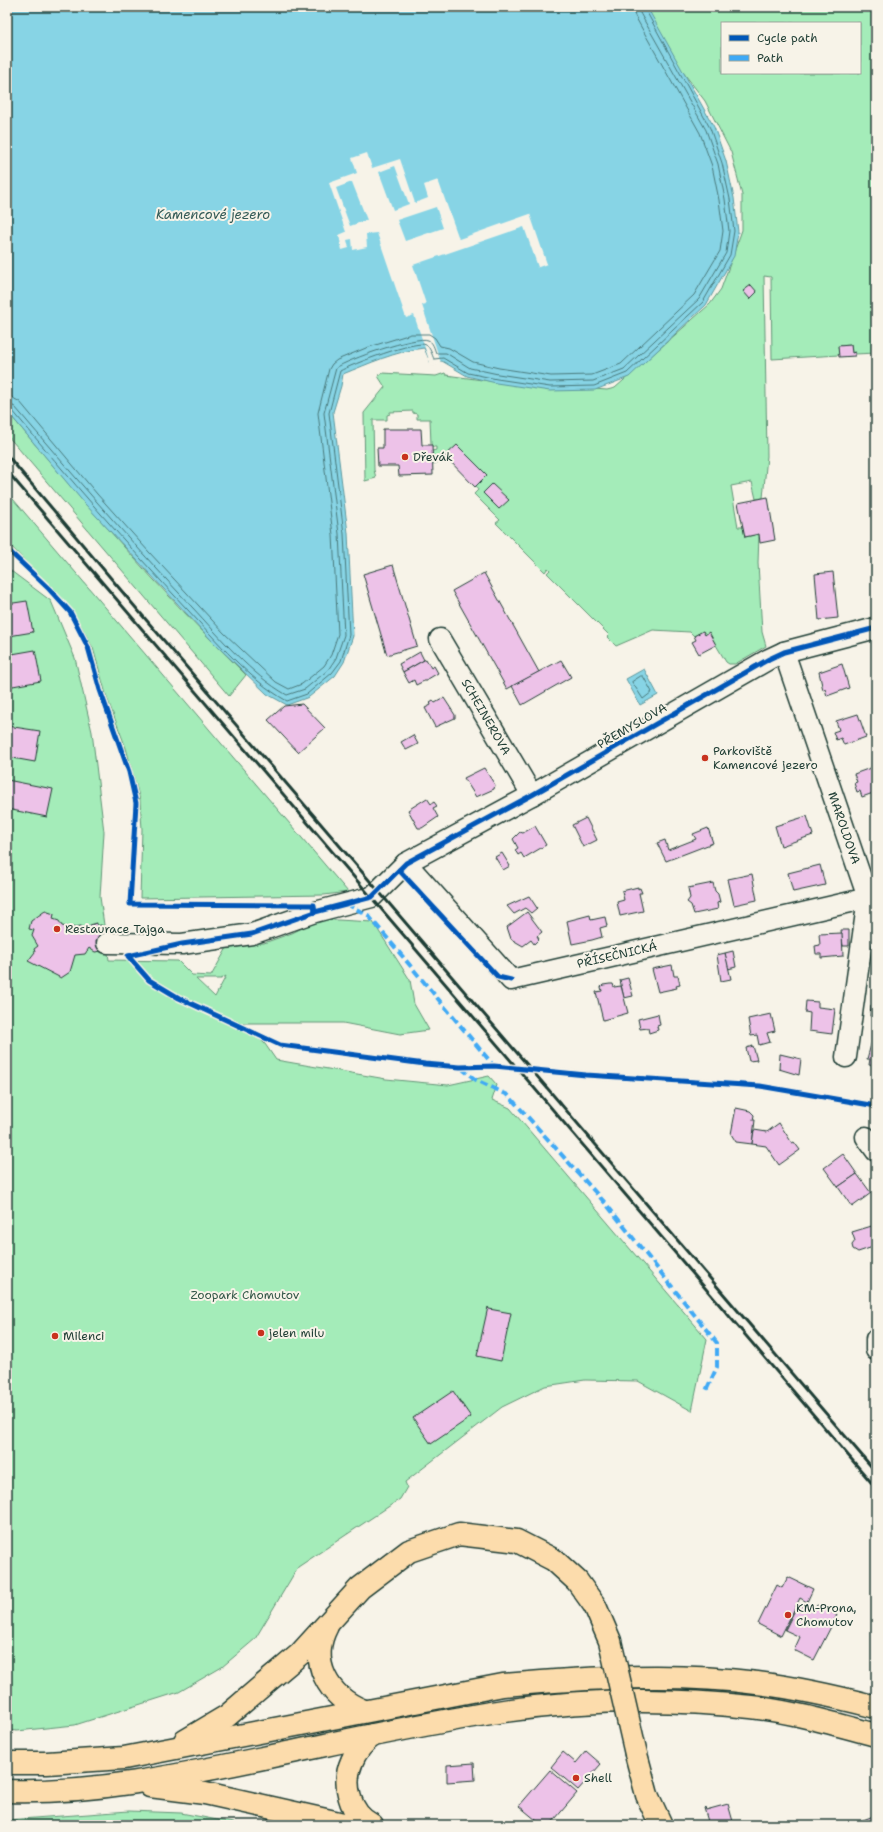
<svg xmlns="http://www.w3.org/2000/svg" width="883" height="1832" font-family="'Shantell Sans',sans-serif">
<rect width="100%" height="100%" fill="#f7f3e8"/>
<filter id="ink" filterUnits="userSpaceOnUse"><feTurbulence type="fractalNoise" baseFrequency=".025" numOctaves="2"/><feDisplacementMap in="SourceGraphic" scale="8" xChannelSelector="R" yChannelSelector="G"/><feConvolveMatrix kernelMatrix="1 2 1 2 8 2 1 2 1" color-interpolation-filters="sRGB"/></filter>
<g filter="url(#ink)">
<g fill="#a4ecb9" stroke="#629476" fill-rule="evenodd">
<path d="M646 7H876V353L855 354 854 352 852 353 851 345 839 346V355L772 359 771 277 764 276 767 456 763 498 756 499 752 482 731 486 738 527H743L745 537 759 534 758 563 762 632 766 646 735 664H729L726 662 709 633 705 635 703 631 694 636 690 632 653 630 616 646 607 637 609 635 547 573 550 570 548 568 545 572 496 523 500 520 474 494 478 490 476 486 487 475 457 445 444 460 433 464 432 451 436 450V447H432L431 444 430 419H417V414L413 413V411L390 412V414L387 415V420H373L374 470 376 478 365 481 364 413 385 387 378 376 382 373 436 376 445 373 446 375 555 390 556 386 607 390 615 388 710 304 721 289 742 230V195L731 152 705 101 657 38ZM722 23H860V73H722Z"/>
<path d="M7 411C83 502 161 592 246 675L229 696 7 435Z"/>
<path d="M7 492 348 892 324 895 140 898 142 829 140 800 126 748 107 698 93 648 80 624 66 604 7 542Z"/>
<path d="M7 568 51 601 75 658 92 732 104 832 100 897 109 960 178 961 192 975 211 976 228 946 234 944 264 943 292 933 320 919 373 922 410 980 414 1004 429 1030 400 1034 343 1023H243L265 1044 276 1060 386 1079 448 1085 489 1076 497 1085 492 1100 510 1108 707 1339 692 1411 638 1381 585 1380 545 1386 502 1407 405 1482 407 1487 400 1499 298 1567 255 1639 222 1667 179 1692 75 1725 17 1731 7 1730ZM226 976 215 997 196 979H221Z"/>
<path d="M129 1811 181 1813 244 1825H7V1820Z"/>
</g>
<g fill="#87d4e5" stroke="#5d989e">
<path d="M7 7H647L714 127 726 161 734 198 738 232 734 256 706 305 629 377 595 390 550 391 496 383 467 376 442 361 431 364 424 348C396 351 368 364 343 374L341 386 333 412 348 533 353 636 344 662 335 676 309 697 287 705 267 694 214 643 85 504 7 411Z"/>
<path d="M644 669 658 695 640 705 626 679Z"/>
</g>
<path fill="#f7f3e8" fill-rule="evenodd" d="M367 153 372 168 400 159 415 203 428 198 424 185 438 180 459 239 530 214 547 264 536 268 538 267 524 227 413 265 426 304 422 305 441 363 431 366 414 315 406 318 377 233 366 234 367 247 353 250 352 239 347 240 349 248 342 250 339 235 346 232 329 183 357 173 352 158ZM395 166 409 204 393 210 379 172ZM352 182 367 220 350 226 336 188ZM436 207 443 228 405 241 397 220Z"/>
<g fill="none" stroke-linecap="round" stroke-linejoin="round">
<g stroke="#49797b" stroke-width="1">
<path d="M7 397 13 398 20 402 97 494 149 552 224 633 276 682 289 689 302 684 324 666 331 655 338 634 333 535 318 413 329 369 332 364 337 360 366 348 411 334H429L435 338 440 346 449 348 473 362 499 368 551 376 592 375 621 364 694 295 720 251 723 231 719 200 712 166 700 133 635 16 633 7"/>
<path d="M7 403 15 407C73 475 131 542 192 607 221 638 250 674 287 695L305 689 328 670 336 658 344 635 339 534 324 413 336 368C346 360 417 335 428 340 433 342 434 348 436 353H446L470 368 498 374 550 382 593 381 624 369 699 299 726 253 729 231 725 199 718 164 706 130 640 13 639 7"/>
<path d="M7 408 12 410C69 478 126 544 187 609 217 641 248 679 287 701L307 694 332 673 341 661 349 635 344 534 329 413 340 371C350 365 418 339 426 345 430 347 432 355 434 359L443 358 468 373 497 379 550 387 594 386 627 373 703 302 730 255 734 231 730 199 722 163 710 128 644 7"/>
<path d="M641 676H643L652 692 643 699 632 682Z"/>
</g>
</g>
<g fill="#edc2e8" stroke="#1f3d34">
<path d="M876 40V56H874L871 41Z"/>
<path d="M751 285 757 292 750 299 743 291Z"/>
<path d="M851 345 852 353 855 352V356L839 357 838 346Z"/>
<path d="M383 429H421L422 445H432L433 475 399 476 398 466H378L377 448H383Z"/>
<path d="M457 445 487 475 475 487 445 456Z"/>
<path d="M492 484 509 500 499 509 483 493Z"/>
<path d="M768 497 775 540 760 543 759 534 745 537 738 503Z"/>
<path d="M393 565 417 646 387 655 363 574Z"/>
<path d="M833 572 838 618 819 620 815 574Z"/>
<path d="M484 573 539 672 507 689 452 591Z"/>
<path d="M27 601 33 632 9 636 12 654 35 650 41 681 7 687V604Z"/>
<path d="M703 631 705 635 709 632 716 645 699 654 692 642 696 640 694 636Z"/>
<path d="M420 652 424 660 403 672 399 664Z"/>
<path d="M426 659 431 668 434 666 438 673 428 679 427 681H424L416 685 414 680 409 683 403 672Z"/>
<path d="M561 660 571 677 522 705 512 686Z"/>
<path d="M842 664 849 688 827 696 825 689 823 690 819 672Z"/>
<path d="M444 698 455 715V718L435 727 425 708 431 705 430 702 433 700 435 703Z"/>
<path d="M302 704 325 728 298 752 268 720 284 706Z"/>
<path d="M858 714 866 737 844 745 841 738 836 740 833 732 839 730 836 721Z"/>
<path d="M7 726 40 731 35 762 7 757Z"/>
<path d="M413 735 418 744 406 750 401 742Z"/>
<path d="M876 766V792L862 797 860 791 857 792 854 783 857 782 854 774Z"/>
<path d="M484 768 495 785 494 789 476 797 464 778Z"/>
<path d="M7 780 53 789 47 817 7 809Z"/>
<path d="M427 798 431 804 434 802 437 806 433 808 438 817 422 828H418L408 810Z"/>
<path d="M807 816 813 835 781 846 775 826Z"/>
<path d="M586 818 597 840 583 847 572 825Z"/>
<path d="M535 826 546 845 524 858 521 853 518 855 515 850 518 848 513 839 520 832 523 833Z"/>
<path d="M708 828 713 843 666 861 657 843 665 840 668 850 696 839 693 834Z"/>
<path d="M502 853 510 866 503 870 495 857Z"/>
<path d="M820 865 825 885 793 892 788 873Z"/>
<path d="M752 874 757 900 734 905 728 879Z"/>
<path d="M713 883 715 891 718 894 720 902 717 903 718 909 694 914 691 905 687 902 690 898 688 888Z"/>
<path d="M638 887V889L640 888 642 893H639L643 911 620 916 617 902 624 900 622 891Z"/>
<path d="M529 896 537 908 531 913 525 908 514 914 507 906Z"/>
<path d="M45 911 54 914 53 919 59 921 62 926 70 928 81 926 86 930 90 925 97 923V926L101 925 109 931 111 940 101 949V951L95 952 89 948 85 954 75 955 70 972 61 978 28 961 35 952 34 949 38 946 32 936 34 930 29 929 31 921Z"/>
<path d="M527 912 542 932 537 936 539 939 534 944 531 940 523 946 511 939 507 927Z"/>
<path d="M590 915 591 920 605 917 607 926 600 928 602 937 592 940 572 944 567 921Z"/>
<path d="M841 930H849V946H843Z"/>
<path d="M842 933 843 956 821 958V954H816L815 946 820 945 819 934Z"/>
<path d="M733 951 736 967 728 969 725 953Z"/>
<path d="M725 953 731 979 721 981 717 955Z"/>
<path d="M672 965 674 976H678L680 985 676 986 677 988 658 992 652 969Z"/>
<path d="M628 978 633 996 624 998 620 980Z"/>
<path d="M610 984H613L614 987 621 986 628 1013 603 1020 596 992 602 991 601 987 603 985Z"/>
<path d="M806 1001 818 1002V1007L835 1009 832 1034 809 1031 810 1013 805 1012Z"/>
<path d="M876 1001V1023H873L874 1016H870L871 1005 875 1007Z"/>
<path d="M658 1014 660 1025 657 1026 658 1030 649 1033 648 1028 640 1029 638 1019Z"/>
<path d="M771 1014 775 1031 767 1033 770 1042 759 1045 757 1035 751 1036 748 1019Z"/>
<path d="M872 1041 876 1042V1066L869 1065 870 1059H867Z"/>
<path d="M753 1046 757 1060 749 1061 746 1048Z"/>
<path d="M780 1054 801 1059 799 1075 779 1069Z"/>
<path d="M736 1108 750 1111 754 1115 753 1120H755L752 1144 736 1142 731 1134Z"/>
<path d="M779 1123 792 1143 794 1142 800 1150 779 1165 766 1146 752 1144 754 1130 767 1132Z"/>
<path d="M843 1154 857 1174 838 1187 824 1168Z"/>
<path d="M857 1174 871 1193 852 1207 838 1187Z"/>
<path d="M875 1225 876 1246 858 1252 853 1249 852 1245 855 1241 852 1232Z"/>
<path d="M488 1307 489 1309 511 1313 501 1361 477 1356Z"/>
<path d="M453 1391 471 1417 431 1444 413 1418Z"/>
<path d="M788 1577 813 1589 807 1602 800 1598 781 1636 758 1624 777 1585 782 1588Z"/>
<path d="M798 1604 814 1611 817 1605 837 1615 814 1660 794 1650 800 1637 785 1630Z"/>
<path d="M586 1751 601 1764 578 1790 551 1767 563 1752 576 1763Z"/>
<path d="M474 1763 475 1780 447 1782V1765Z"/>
<path d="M550 1770 577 1793 550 1825H542L519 1806Z"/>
<path d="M728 1804 734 1825H709L704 1808 705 1807 706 1810Z"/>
<path d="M876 1815V1825H859L858 1822Z"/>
</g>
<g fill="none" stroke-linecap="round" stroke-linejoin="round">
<defs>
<g id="minor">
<path d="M440 639 532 795"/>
<path d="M784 652 868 898 846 1057"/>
<path d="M406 863 511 980 868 898H876"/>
<path d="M107 943 182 944 252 934 315 912 372 897 406 863 532 795 769 659 784 652 876 628"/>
<path d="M866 1137 876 1151"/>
<path d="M876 1339V1350"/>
</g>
<g id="highway">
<path d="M327 1626C308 1662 328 1697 364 1711"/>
<path d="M185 1741 227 1716 269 1680 300 1654 360 1588 409 1551 459 1534 517 1541 554 1560 577 1581 595 1606"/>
<path d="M636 1754 647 1795 661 1825"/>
<path d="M7 1763H47L124 1758 503 1685C587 1678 674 1672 757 1683 798 1688 837 1697 876 1707"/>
<path d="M150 1786 205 1793 348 1825"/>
<path d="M7 1791C101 1794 195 1772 287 1753 359 1738 431 1722 504 1711 585 1699 670 1698 751 1707 794 1712 835 1724 876 1735"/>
<path d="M372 1825C349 1814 342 1783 352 1761 356 1750 364 1742 373 1735"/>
</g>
</defs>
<use href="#minor" stroke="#1f3d34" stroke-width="23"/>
<use href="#highway" stroke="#1f3d34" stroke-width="25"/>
<use href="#minor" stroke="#f7f3e8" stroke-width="20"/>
<use href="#highway" stroke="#fcdcac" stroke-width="22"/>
<g stroke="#1f3d34" stroke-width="3">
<path d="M7 455 136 608 876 1472"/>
<path d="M7 471 876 1488"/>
</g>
<defs>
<path id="highway-bridge" d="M595 1606 610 1641 636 1754"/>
</defs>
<use href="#highway-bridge" stroke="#1f3d34" stroke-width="25" stroke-linecap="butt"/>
<use href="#highway-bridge" stroke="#fcdcac" stroke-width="22"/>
<g stroke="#3fa9f5" stroke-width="4" stroke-dasharray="8 4" stroke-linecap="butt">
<path d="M346 904 368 915 494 1066"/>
<path d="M461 1068 476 1080 508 1095 606 1204 717 1343V1367L705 1393"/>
</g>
<defs>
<g id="cycleway">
<path d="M7 549 49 589 70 612 88 647 100 690 129 772 136 803 130 904 314 905 315 912"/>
<path d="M876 628 784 652 769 659 532 795 406 863 372 897 315 912 252 934 182 944 128 956 149 980 179 998 280 1045 425 1064 460 1067 494 1066 586 1075 760 1086 876 1106"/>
<path d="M399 870 498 977 511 980"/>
</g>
</defs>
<use href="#cycleway" stroke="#f7f3e8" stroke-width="8"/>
<use href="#cycleway" stroke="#0057b8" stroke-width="5"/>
</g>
</g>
<g fill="#c8321e" stroke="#f7f3e8" stroke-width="1.5">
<circle cx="405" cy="457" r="4"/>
<circle cx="705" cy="758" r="4"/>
<circle cx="57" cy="929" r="4"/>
<circle cx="261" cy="1333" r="4"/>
<circle cx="55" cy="1336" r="4"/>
<circle cx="788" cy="1615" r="4"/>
<circle cx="576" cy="1778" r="4"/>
</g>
<g text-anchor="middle" stroke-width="4" stroke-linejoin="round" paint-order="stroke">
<g font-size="12" fill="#1f3d34" stroke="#f7f3e8" text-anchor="start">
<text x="413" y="461">Dřevák</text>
<text x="713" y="755">Parkoviště<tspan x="713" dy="14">Kamencové jezero</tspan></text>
<text x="65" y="933">Restaurace Tajga</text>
<text x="269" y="1337">jelen milu</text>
<text x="63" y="1340">Milenci</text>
<text x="796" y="1612">KM-Prona,<tspan x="796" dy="14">Chomutov</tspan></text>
<text x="584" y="1782">Shell</text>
</g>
<g font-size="12" fill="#1f3d34" stroke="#f7f3e8">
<text transform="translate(486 717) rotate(60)" y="4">SCHEINEROVA</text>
<text transform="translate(632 726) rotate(-30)" y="4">PŘEMYSLOVA</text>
<text transform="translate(844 828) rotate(71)" y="4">MAROLDOVA</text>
<text transform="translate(617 955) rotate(-13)" y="4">PŘÍSEČNICKÁ</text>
</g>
<g font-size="12" fill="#335748" stroke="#f7f3e8">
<text x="245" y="1299">Zoopark Chomutov</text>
</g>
<g font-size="13" font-style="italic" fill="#345b57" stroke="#f7f3e8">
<text x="213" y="219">Kamencové jezero</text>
</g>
</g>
<rect width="883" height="1832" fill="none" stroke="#f7f3e8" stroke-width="24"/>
<rect x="12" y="12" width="859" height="1808" fill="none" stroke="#1f3d34" stroke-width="1.5" filter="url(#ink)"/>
<rect x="721" y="22" width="140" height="52" fill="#f7f3e8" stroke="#a1aaa0"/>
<rect x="729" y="35" width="20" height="6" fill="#0057b8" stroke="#a1aaa0"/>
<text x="757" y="42" font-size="12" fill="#1f3d34">Cycle path</text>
<rect x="729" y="55" width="20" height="6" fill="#3fa9f5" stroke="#a1aaa0"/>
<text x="757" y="62" font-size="12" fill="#1f3d34">Path</text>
</svg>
